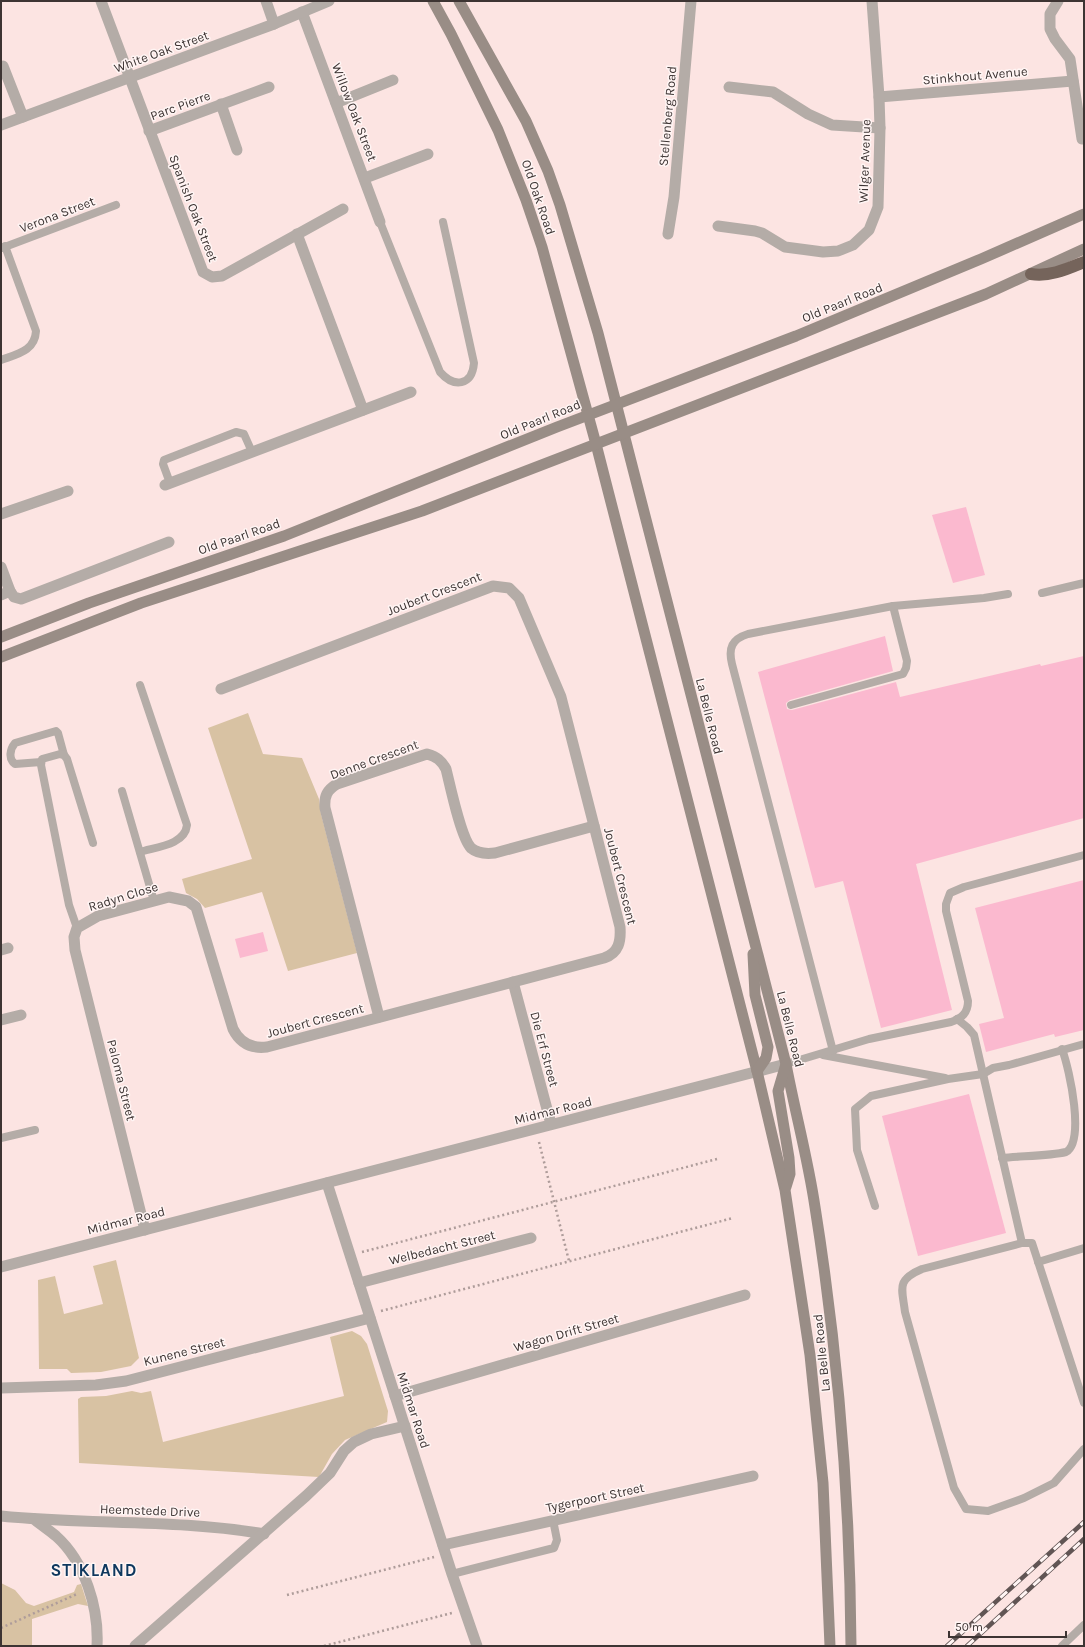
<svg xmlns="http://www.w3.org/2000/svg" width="1085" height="1647" font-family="Karla,sans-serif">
<rect width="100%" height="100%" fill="#fce4e2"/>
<g fill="#d8c2a3">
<path d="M248 713 263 754 302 758 319 799 321 814 357 953 288 971 262 892 205 908 197 899 186 893 182 879 252 859 208 728Z"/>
<path d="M116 1260 139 1358 131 1366 101 1372 71 1373 67 1369H39L38 1280 55 1276 64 1314 103 1304 93 1266Z"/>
<path d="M352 1331 361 1336 367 1344 388 1411 387 1422 345 1440 332 1454 319 1477 79 1463 78 1399 81 1397 106 1396 132 1391 141 1393 151 1391 163 1442 344 1396 330 1337Z"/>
<path d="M1 1583 15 1590 26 1603 34 1606 74 1592 77 1585 81 1584 88 1606 78 1604 32 1619V1646H1Z"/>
</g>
<g fill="#fbb9cf">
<path d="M966 507 985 575 953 583 932 515Z"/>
<path d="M885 636 893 671 790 700 786 703 787 709 792 710 896 682 900 697 1040 664 1041 666 1084 656V818L916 864 952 1010 881 1028 843 881 815 888 758 672Z"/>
<path d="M1084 880V1030L1055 1037 1054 1034 986 1052 979 1024 1004 1018 975 908Z"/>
<path d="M263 932 268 951 240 958 235 939Z"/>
<path d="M969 1094 1006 1233 918 1256 882 1116Z"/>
</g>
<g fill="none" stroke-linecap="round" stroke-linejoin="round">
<g stroke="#ae9c9a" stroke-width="2.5" stroke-dasharray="2 3" stroke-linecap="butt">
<path d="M539 1142 569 1261"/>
<path d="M362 1252 717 1159"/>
<path d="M381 1311 733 1218"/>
<path d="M287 1595 434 1557"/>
<path d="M1 1628 77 1594"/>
<path d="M324 1646 452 1613"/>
</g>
<g stroke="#b4aca7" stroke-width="8">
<path d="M380 222 440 372C454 388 472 386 474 363L443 222"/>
<path d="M2 248 116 205"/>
<path d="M1 360C17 354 35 351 36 331L5 246"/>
<path d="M170 483 163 464 164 460 236 432 244 434 252 452"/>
<path d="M1042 593 1084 583"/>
<path d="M140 685 187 825C185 845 156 847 140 852"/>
<path d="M791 705 903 674 906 668 907 661 893 606"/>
<path d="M41 762 15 764C8 759 10 749 15 743L56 731 58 733 64 755"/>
<path d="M122 791 154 901"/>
<path d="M77 928 69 905 41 765 42 759 60 754 64 755 67 759 93 843"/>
<path d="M957 1019 967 1027 974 1035 1022 1243"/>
<path d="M833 1051 732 664C728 648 732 639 748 634L893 606 984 598 1008 594"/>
<path d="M823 1055 945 1078"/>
<path d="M786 1064 869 1039 951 1022C962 1018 968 1013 968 1001L946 911V904L950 893 964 887 1084 855"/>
<path d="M1 1138 35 1130"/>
<path d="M1002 1158C1020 1156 1050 1156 1066 1152 1085 1142 1070 1071 1062 1049"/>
<path d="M875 1206 857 1150 855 1109 871 1096 948 1079 983 1074 993 1068 1009 1065 1084 1044"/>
<path d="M1038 1262 1084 1248"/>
<path d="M1084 1403 1032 1243H1022L922 1269C896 1280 902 1288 905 1312L954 1488 966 1509 988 1511 1024 1498 1054 1483 1084 1449"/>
<path d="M452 1574 554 1548 557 1540 553 1520"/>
<path d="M1062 1646 1084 1625"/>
</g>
<g stroke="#b4aca7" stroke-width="11">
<path d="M101 1 203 272 212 277 222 276 343 209"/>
<path d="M266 1 274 24"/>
<path d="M1058 1 1050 14V29L1055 39 1070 59 1082 139"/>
<path d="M302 12 380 222"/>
<path d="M3 66 23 117"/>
<path d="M729 87 773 92 808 114 832 125 880 128"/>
<path d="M879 97 1073 81"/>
<path d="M336 103 393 80"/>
<path d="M221 104 237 150"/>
<path d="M1 125 274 24 329 1"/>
<path d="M149 131 269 87"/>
<path d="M365 178 428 154"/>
<path d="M718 226 755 231 762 233 785 247 823 252 838 251 853 245 869 230 878 207 880 128 879 97 872 1"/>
<path d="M297 234 363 410"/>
<path d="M668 234 674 197 691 1"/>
<path d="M165 485 411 392"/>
<path d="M1 514 68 491"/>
<path d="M1 567 10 591"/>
<path d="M1 595 10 591 14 597 21 599 169 542"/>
<path d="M1 950 8 948"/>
<path d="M513 982 551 1124"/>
<path d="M379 1017 325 808C324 796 327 790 337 784L427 754C437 757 441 760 446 769 450 785 461 838 471 848 478 854 487 854 495 853L594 826"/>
<path d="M1 1020 21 1015"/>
<path d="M327 1183 452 1574 477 1646"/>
<path d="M145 1230 75 950 74 937 77 928 98 916 169 897 188 901 196 907 233 1029C240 1043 251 1049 267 1047L604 958C619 953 621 941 620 927L561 697 519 598 509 588 493 586 221 689"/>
<path d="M1 1267 786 1064"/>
<path d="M359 1283 531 1238"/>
<path d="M1 1388 96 1385 126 1381 370 1318"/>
<path d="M395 1396 745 1295"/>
<path d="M1 1516C88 1525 177 1519 264 1534"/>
<path d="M34 1519C41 1525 49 1530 56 1536 85 1562 99 1608 97 1646"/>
<path d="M443 1545 753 1476"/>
<path d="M135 1646 306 1496 330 1473 344 1451 354 1442 371 1434 405 1426"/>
</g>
<g stroke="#998d86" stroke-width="11">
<path d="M433 1 451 34 498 130 526 200 542 247 596 444 757 1071 785 1190 810 1355 823 1483 830 1646"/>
<path d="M459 1 526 121 548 171 560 205 598 333 786 1064C795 1112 808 1159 815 1207 838 1352 850 1499 851 1646"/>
<path d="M1 637 89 603 284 536 557 427 796 336 981 259 1084 214"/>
<path d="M1 657 141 603 422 511 986 294 1084 249"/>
<path d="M753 954 755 995 768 1047 766 1058 757 1071"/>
<path d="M786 1187 790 1174 789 1158 778 1091 786 1064"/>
</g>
<path stroke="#75645b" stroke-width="12" d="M1031 274C1050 277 1067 269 1084 262"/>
<defs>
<g id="rail">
<path d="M947 1646 1084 1522"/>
<path d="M967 1646 1084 1539"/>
</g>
</defs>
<use href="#rail" stroke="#615554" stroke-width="4.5"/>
<use href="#rail" stroke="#fff5f4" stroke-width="3" stroke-dasharray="9" stroke-linecap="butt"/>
</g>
<g text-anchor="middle" stroke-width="3" stroke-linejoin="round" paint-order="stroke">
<g font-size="13" fill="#3d3433" stroke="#fff5f4">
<text transform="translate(161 51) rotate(-20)" y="5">White Oak Street</text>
<text transform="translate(975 75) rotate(-5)" y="5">Stinkhout Avenue</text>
<text transform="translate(180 105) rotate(-20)" y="5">Parc Pierre</text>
<text transform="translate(355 112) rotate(69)" y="5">Willow Oak Street</text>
<text transform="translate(667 116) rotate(-85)" y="5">Stellenberg Road</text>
<text transform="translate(864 161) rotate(-88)" y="5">Wilger Avenue</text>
<text transform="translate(539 197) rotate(71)" y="5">Old Oak Road</text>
<text transform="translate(194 208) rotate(69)" y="5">Spanish Oak Street</text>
<text transform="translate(57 214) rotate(-21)" y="5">Verona Street</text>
<text transform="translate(842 302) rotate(-22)" y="5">Old Paarl Road</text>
<text transform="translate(540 419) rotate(-22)" y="5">Old Paarl Road</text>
<text transform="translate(239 536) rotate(-19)" y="5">Old Paarl Road</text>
<text transform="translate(434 593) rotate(-21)" y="5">Joubert Crescent</text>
<text transform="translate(710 716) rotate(76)" y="5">La Belle Road</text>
<text transform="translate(374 759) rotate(-20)" y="5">Denne Crescent</text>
<text transform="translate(621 876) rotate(76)" y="5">Joubert Crescent</text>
<text transform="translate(123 896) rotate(-17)" y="5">Radyn Close</text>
<text transform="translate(315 1020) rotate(-15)" y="5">Joubert Crescent</text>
<text transform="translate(791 1029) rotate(76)" y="5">La Belle Road</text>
<text transform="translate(545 1049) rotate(75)" y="5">Die Erf Street</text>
<text transform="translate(122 1080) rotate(76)" y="5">Paloma Street</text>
<text transform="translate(553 1110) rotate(-14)" y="5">Midmar Road</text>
<text transform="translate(126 1220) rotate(-14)" y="5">Midmar Road</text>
<text transform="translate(442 1247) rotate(-14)" y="5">Welbedacht Street</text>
<text transform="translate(566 1332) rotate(-16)" y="5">Wagon Drift Street</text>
<text transform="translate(184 1351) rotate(-14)" y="5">Kunene Street</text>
<text transform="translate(821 1353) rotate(-96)" y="5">La Belle Road</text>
<text transform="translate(414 1410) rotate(72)" y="5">Midmar Road</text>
<text transform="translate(595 1497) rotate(-12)" y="5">Tygerpoort Street</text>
<text transform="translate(150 1510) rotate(2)" y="5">Heemstede Drive</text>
</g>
<g font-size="17" font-weight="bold" letter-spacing="1" fill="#0f385e" stroke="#fff5f4">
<text x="94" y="1576">STIKLAND</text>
</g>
</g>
<rect width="1085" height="1647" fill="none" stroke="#3d3433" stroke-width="4"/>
<path d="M949 1631v6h117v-6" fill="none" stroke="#3d3433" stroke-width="2"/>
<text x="955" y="1631" font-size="12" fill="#3d3433" stroke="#fff5f4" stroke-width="3" paint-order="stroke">50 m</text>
</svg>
